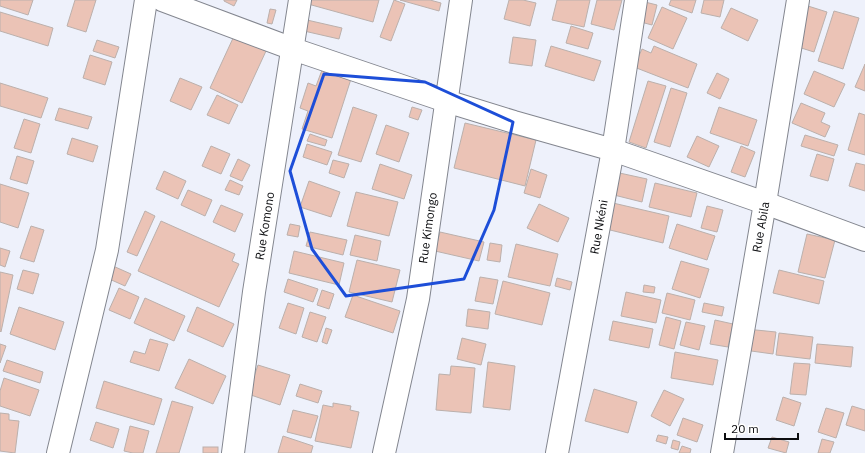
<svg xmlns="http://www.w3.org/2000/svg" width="865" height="453" font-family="'IBM Plex Sans',sans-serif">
<rect width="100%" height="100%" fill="#eef1fb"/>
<g fill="#ebc3b6" stroke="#bbb0ac">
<path d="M0 0H33L28 15 0 6Z"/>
<path d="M75 0H96L86 32 67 26Z"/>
<path d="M224 0H237L234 6 224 1Z"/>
<path d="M309 0H379L373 22 308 4Z"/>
<path d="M394 0 405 4 391 41 380 37Z"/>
<path d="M400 0H430L441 3 439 11Z"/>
<path d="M509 0H523L536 3 530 26 504 19Z"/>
<path d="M557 0H590L584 27 552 20Z"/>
<path d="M597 0H622L614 30 591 24Z"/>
<path d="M671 0H696L692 13 669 5Z"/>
<path d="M704 0H724L720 17 701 13Z"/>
<path d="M641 1 657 5 652 25 637 21Z"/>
<path d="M808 6 827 12 814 52 795 46Z"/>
<path d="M662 7 687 18 673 49 648 38Z"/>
<path d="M731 8 758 20 748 41 721 28Z"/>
<path d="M270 9 276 10 272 24 267 23Z"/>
<path d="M834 11 859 18 843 69 818 61Z"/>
<path d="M0 12 53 28 48 46 0 31Z"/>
<path d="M307 20 342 28 339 39 304 31Z"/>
<path d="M571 26 593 33 588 49 566 43Z"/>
<path d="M234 36 266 51 242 103 210 88Z"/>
<path d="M513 37 536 40 532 66 509 63Z"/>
<path d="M97 40 119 47 115 58 93 51Z"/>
<path d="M551 46 601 61 594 81 545 66Z"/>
<path d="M654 46 697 64 688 88 634 67 642 49 651 53Z"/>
<path d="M90 55 112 62 105 85 83 78Z"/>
<path d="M865 64V91L855 87Z"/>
<path d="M322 70 351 79 332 138 302 129 308 111 300 108 308 83 316 86Z"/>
<path d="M814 71 845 84 834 107 804 94Z"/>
<path d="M717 73 729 79 720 99 707 93Z"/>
<path d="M180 78 202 87 191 110 170 101Z"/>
<path d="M648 81 666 86 646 148 629 142Z"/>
<path d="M0 83 48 98 41 118 0 106Z"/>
<path d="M671 88 687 93 670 147 654 142Z"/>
<path d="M217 95 238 105 229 124 207 115Z"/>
<path d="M801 103 825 113 821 122 830 126 825 137 792 123Z"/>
<path d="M353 107 377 115 361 162 338 155Z"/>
<path d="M412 107 422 110 418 120 409 117Z"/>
<path d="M719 107 757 120 748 146 710 133Z"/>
<path d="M59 108 92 117 88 129 55 120Z"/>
<path d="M859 113 865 115V155L848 150Z"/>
<path d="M24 119 40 124 31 153 14 148Z"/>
<path d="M465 123 536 140 525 186 454 168Z"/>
<path d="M386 125 409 133 399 162 376 154Z"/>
<path d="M310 134 327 140 325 146 307 141Z"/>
<path d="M805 135 838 145 834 156 801 146Z"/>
<path d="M697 136 719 146 709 167 687 157Z"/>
<path d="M72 138 98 146 93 162 67 154Z"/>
<path d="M307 144 332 152 327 165 303 157Z"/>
<path d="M211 146 230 154 221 174 202 166Z"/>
<path d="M741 146 755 152 745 177 731 172Z"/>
<path d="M817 154 834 159 828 181 810 176Z"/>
<path d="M17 156 34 161 27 184 10 179Z"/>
<path d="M238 159 250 165 242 181 230 176Z"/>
<path d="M333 160 349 164 344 178 329 173Z"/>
<path d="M856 163 865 165V191L849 186Z"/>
<path d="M380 164 412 175 404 199 372 189Z"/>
<path d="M531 169 547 175 540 198 524 193Z"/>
<path d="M164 171 186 181 178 199 156 189Z"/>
<path d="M615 172 647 179 642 202 610 194Z"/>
<path d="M230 180 243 186 239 195 225 190Z"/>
<path d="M309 181 340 192 331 217 300 207Z"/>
<path d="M655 183 697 193 691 217 649 207Z"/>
<path d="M0 184 29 193 18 228 0 222Z"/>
<path d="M188 190 212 200 205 216 181 205Z"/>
<path d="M356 192 398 202 389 236 347 226Z"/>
<path d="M613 203 669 216 663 243 606 229Z"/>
<path d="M539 204 569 218 558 242 527 228Z"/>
<path d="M221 205 243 214 235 232 213 222Z"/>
<path d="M707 206 723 210 717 232 701 228Z"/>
<path d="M145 211 155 216 137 256 127 252Z"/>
<path d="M161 221 235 254 232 261 239 264 219 307 138 271Z"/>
<path d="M290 224 300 226 298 237 287 235Z"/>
<path d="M677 224 715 236 707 260 669 248Z"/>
<path d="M31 226 44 230 34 262 20 258Z"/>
<path d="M310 232 347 240 343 255 306 246Z"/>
<path d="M440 232 484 242 479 261 435 251Z"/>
<path d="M807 234 835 240 825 278 798 272Z"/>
<path d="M355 235 381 241 377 261 350 255Z"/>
<path d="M490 243 502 245 500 262 487 260Z"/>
<path d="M516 244 558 254 550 286 508 277Z"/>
<path d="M0 248 10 251 5 267 0 265Z"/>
<path d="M294 251 344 263 339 285 289 273Z"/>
<path d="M357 260 400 270 392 302 349 292Z"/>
<path d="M681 261 709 269 700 298 672 289Z"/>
<path d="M113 266 131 274 125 286 107 278Z"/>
<path d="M23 270 39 274 33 294 17 289Z"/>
<path d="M779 270 824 281 819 304 773 293Z"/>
<path d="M0 272 13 275 1 332 0 331Z"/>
<path d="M480 277 498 280 493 304 475 301Z"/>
<path d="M557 278 572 282 570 290 555 286Z"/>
<path d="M288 279 318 289 313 302 284 292Z"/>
<path d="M503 281 550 293 542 325 495 314Z"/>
<path d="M644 285 655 287 654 293 643 292Z"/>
<path d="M119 288 139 297 130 319 109 310Z"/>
<path d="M322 290 334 294 329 309 317 305Z"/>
<path d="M626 292 661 300 656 323 621 316Z"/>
<path d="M667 293 695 300 690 320 662 313Z"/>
<path d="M353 295 400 311 393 333 345 317Z"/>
<path d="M145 298 185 316 174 341 134 323Z"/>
<path d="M288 303 304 308 296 334 279 328Z"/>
<path d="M704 303 724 307 722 316 702 312Z"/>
<path d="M19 307 64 322 55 350 10 334Z"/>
<path d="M197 307 234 324 223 347 187 331Z"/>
<path d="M468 309 490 312 488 329 466 326Z"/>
<path d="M310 312 326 317 317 342 302 337Z"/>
<path d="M666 317 681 321 674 349 659 345Z"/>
<path d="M715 320 733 324 728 347 710 344Z"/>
<path d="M613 321 653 329 649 348 609 340Z"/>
<path d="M686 322 705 326 699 350 680 345Z"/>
<path d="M326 328 332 330 327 344 322 342Z"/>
<path d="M746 329 776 332 773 354 744 350Z"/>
<path d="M779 333 813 337 810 359 776 355Z"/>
<path d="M462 338 486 344 481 365 457 359Z"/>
<path d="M150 339 168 344 159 371 130 362 134 351 145 354Z"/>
<path d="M0 344 6 346 0 363Z"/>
<path d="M817 344 853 347 851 367 815 363Z"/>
<path d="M675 352 718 360 713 385 671 378Z"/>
<path d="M189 359 226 376 213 404 175 388Z"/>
<path d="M7 360 43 372 40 383 3 371Z"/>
<path d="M488 362 515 366 510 410 483 407Z"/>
<path d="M794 363 810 364 806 395 790 394Z"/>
<path d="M258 365 290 375 280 405 248 394Z"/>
<path d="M451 366 475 368 471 413 436 410 439 374 450 375Z"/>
<path d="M4 378 39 390 30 416 0 406V391Z"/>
<path d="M104 381 162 399 154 425 96 408Z"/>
<path d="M300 384 322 391 318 403 296 396Z"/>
<path d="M594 389 637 402 628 433 585 421Z"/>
<path d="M664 390 684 399 670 426 651 416Z"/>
<path d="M783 397 801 403 794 426 776 420Z"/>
<path d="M172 401 193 407 179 453H156Z"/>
<path d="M333 403 351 406 350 410 359 412 351 448 315 441 323 405 333 407Z"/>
<path d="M852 406 865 410V431L846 425Z"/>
<path d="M826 408 844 413 836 438 818 432Z"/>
<path d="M293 410 318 416 311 438 287 432Z"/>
<path d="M0 413 9 414V420L19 421 15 453 0 451Z"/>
<path d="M683 418 703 425 697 442 677 435Z"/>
<path d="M96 422 119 429 113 448 90 440Z"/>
<path d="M130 426 149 431 143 453H133L124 451Z"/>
<path d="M658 435 668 437 666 444 656 441Z"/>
<path d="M283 436 313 446 311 453H278Z"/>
<path d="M772 437 789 442 786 453 768 448Z"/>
<path d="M822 439 834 442 830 453H818Z"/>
<path d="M673 440 680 442 678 450 671 448Z"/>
<path d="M682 446 691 449 690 453H679Z"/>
<rect x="203" y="447" width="15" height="6"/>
</g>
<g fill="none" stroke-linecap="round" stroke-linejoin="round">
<defs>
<g id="street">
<path d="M162 0 293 49 446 101 514 122 613 150 765 203 865 240"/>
<path d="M58 453 107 250 146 0"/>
<path d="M233 453 254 292 300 0"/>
<path d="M384 453 418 299 461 0"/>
<path d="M557 453 613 150 636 0"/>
<path d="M722 453 765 203 798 0"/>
</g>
</defs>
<use href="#street" stroke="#83868f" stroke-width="24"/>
<use href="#street" stroke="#fff" stroke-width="22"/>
</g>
<path fill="none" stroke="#1d4ed8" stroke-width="3" stroke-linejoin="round" d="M324 74 425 82 513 122 494 210 464 279 346 296 312 249 290 171Z"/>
<g text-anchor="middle" stroke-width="3.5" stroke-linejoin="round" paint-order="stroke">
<g font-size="12" fill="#0c0d10" stroke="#fff">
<text transform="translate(265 226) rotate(-81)" y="4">Rue Komono</text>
<text transform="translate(599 227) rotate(-80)" y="4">Rue Nkéni</text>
<text transform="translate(761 227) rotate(-80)" y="4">Rue Abila</text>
<text transform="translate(428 228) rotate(-82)" y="4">Rue Kimongo</text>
</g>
</g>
<path d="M725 433v6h73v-6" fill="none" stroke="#0c0d10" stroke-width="2"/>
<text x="731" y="433" font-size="12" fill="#0c0d10" stroke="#ffffff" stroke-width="3" paint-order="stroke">20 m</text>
</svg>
